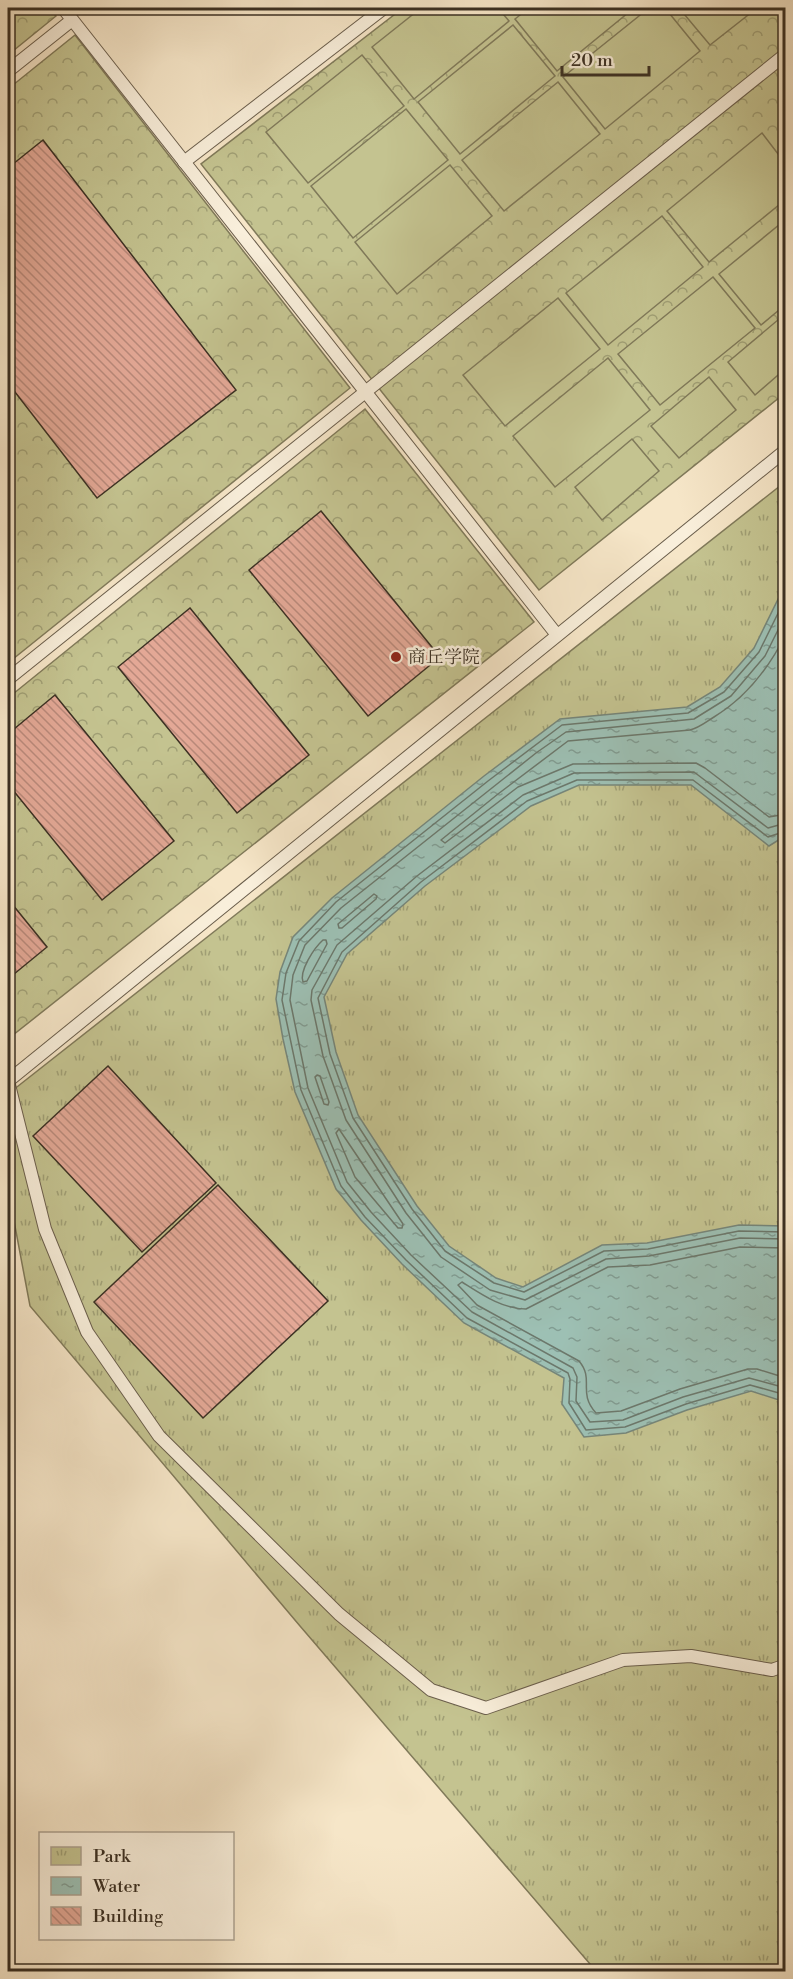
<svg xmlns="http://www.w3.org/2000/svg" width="793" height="1979" font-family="'Libre Bodoni','Noto Serif SC',serif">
<defs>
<pattern id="forest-crowns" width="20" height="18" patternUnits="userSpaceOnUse" patternTransform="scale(1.5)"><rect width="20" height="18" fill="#c4c390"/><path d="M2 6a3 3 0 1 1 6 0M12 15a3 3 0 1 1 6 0" fill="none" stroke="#a09f75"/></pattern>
<pattern id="park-tufts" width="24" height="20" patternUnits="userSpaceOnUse" patternTransform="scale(1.5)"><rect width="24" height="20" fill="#c4c390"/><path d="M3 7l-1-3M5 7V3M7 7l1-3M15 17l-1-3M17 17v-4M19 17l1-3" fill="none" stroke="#a09f75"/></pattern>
<pattern id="water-ripples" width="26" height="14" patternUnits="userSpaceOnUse" patternTransform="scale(1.5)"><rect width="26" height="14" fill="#9dc0b4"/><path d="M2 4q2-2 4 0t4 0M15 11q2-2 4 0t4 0" fill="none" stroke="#819c92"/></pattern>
<pattern id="building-back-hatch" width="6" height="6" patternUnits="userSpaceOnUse" patternTransform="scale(1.5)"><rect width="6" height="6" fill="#e3a896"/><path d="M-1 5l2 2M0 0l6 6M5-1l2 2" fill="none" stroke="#b9897a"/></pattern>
</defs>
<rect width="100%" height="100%" fill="#f6e6c8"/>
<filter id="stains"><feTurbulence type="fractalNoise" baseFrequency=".00333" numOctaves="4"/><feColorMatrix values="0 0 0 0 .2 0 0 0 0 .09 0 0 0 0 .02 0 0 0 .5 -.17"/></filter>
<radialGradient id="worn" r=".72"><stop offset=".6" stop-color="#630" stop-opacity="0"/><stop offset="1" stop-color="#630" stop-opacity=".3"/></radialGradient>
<g fill="url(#forest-crowns)" stroke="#807a5a" stroke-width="1.5">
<path d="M8 8H49L56 16 8 55Z"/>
<path d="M403 8H785V393L539 590 201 164Z"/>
<path d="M75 35 350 388 8 663V89Z"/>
<path d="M365 409 534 622 8 1039V698Z"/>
</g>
<path fill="url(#park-tufts)" stroke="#807a5a" stroke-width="1.5" d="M785 482V1971H596L300 1626 30 1306 8 1189V1094Z"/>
<g fill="#c4c390" stroke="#807a5a" stroke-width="1.5">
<path d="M195 8H294C258 16 231 16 195 8Z"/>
<path d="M421 8H498L509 21 414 99 372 47Z"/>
<path d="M529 8H634L557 71 515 19Z"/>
<path d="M649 8H665L700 51 605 129 563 77Z"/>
<path d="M679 8H757L710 45Z"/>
<path d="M513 25 555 76 460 154 418 102Z"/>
<path d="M362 55 404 106 308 183 266 132Z"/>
<path d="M558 82 600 134 504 211 462 160Z"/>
<path d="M406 109 448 160 353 238 311 186Z"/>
<path d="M762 133 785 163V200L709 262 667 211Z"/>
<path d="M450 165 492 216 397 294 355 242Z"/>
<path d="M662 216 703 267 608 345 566 293Z"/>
<path d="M785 220V305L761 325 719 274Z"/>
<path d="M713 277 755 328 660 405 618 354Z"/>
<path d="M558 298 600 349 505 426 463 375Z"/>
<path d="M785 314V369L755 395 728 362Z"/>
<path d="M608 358 650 410 555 487 513 436Z"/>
<path d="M709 377 736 410 679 458 651 426Z"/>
<path d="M632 439 659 471 602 520 575 487Z"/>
</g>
<path fill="url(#water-ripples)" stroke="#76867a" stroke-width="1.5" d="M785 585V836L769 846 691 785H579L531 806 425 886 347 954 324 997 336 1052 358 1115 417 1206 449 1246 496 1278 523 1287 602 1245 647 1243 739 1225 785 1226V1402L751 1391 687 1410 626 1433 584 1437 562 1404 564 1378 464 1323 402 1264 361 1220 336 1189 295 1092 283 1039 276 999 280 972 293 937 332 898 484 776 560 719 687 707 720 687 754 648Z"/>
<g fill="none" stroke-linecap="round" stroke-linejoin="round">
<g stroke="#6c786c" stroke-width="1.5">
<path d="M786 597 759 652 724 692 688 713 562 725 488 781 336 902 299 941 286 973 282 1000 301 1090 341 1186 365 1217 406 1260 467 1318 568 1373 570 1379 569 1403 586 1430 625 1427 686 1404 750 1385 786 1395"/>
<path d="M786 614 765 656 731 696 694 719 566 732 536 753 341 908 305 945 293 975 290 1000 308 1088 347 1182 371 1212 411 1255 472 1312 573 1368 577 1377 576 1401 590 1422 623 1420 683 1397 749 1378 786 1388"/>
<path d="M786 634C769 668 747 697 714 717 706 722 699 728 690 730L568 741 498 794 441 840 445 843 518 787 573 764 696 763 705 768 769 817 786 814"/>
<path d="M786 823 768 828 694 772 574 773 523 795 417 876 337 945 312 990 311 1000 323 1056 346 1120 406 1213 441 1257 490 1290 525 1300 606 1259 649 1256 740 1238 786 1239"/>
<path d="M786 831 768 837 693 780H577L527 801 421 882 342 952 318 998 330 1054 353 1118 412 1209 445 1251 494 1283 524 1292 604 1251 648 1249 739 1231 786 1232"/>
<path d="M374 894 377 896 376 899 342 928H339L338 924Z"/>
<path d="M323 940H326L327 944 307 981 303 982C299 971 314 948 323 940Z"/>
<path d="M317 1075 320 1076 329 1102 328 1105 324 1104 315 1077Z"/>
<path d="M339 1129 403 1224 402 1228H398L355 1177 336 1133Z"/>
<path d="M786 1248 740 1247 650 1265 608 1267 526 1309C502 1309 481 1294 462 1282L458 1285 477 1305 579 1361C595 1380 577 1392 596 1413L621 1411 680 1389 748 1369H757L786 1378"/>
</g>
</g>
<g fill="url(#building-back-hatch)" stroke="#3b3023" stroke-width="1.5">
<path d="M43 140 236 390 97 498 8 383V168Z"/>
<path d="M321 511 440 657 368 716 249 570Z"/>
<path d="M190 608 309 755 237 813 118 667Z"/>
<path d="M55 695 174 841 102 900 8 784V734Z"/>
<path d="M8 899 47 947 8 979Z"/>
<path d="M108 1066 216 1183 142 1252 33 1136Z"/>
<path d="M218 1185 328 1301 203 1418 94 1302Z"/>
</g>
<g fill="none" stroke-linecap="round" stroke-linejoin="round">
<defs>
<g id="service">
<path d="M63 8 557 635"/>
<path d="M8 71 72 20"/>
<path d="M184 162 384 8"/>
<path d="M8 679 786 54"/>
<path d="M8 1081 45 1229 87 1332 159 1436 339 1614 431 1690 486 1708 623 1660 691 1656 772 1670 786 1665"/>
<path d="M8 1081 786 450"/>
</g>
</defs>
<use href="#service" stroke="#6a5e4c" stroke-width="14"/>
<use href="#service" stroke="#f9efdb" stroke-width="12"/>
</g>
<circle fill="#8f2418" stroke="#f9efdb" stroke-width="2" cx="396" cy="657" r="6"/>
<g text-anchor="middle" stroke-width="5" stroke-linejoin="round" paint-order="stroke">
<g font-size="18" fill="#3b3023" stroke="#f9efdb" text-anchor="start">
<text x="408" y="663">商丘学院</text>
</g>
</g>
<rect width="793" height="1979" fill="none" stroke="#f6e6c8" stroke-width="30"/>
<rect x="9" y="9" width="775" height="1961" fill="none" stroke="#3b3023" stroke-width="3"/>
<rect x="15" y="15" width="763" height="1949" fill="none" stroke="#3b3023" stroke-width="1.5"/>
<rect x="39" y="1832" width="195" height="108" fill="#f9efdb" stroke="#ada391" stroke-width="1.5"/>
<rect x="51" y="1847" width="30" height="18" fill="url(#park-tufts)" stroke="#ada391" stroke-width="1.5"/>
<text x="93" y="1862" font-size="18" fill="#3b3023">Park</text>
<rect x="51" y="1877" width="30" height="18" fill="url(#water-ripples)" stroke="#ada391" stroke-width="1.5"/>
<text x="93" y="1892" font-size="18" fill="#3b3023">Water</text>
<rect x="51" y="1907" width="30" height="18" fill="url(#building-back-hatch)" stroke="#ada391" stroke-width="1.5"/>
<text x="93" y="1922" font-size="18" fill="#3b3023">Building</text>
<path d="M562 66v9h87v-9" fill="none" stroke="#3b3023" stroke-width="3"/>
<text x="571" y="66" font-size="18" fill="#3b3023" stroke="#f9efdb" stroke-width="4.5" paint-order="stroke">20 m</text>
<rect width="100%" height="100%" filter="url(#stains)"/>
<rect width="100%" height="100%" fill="url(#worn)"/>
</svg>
